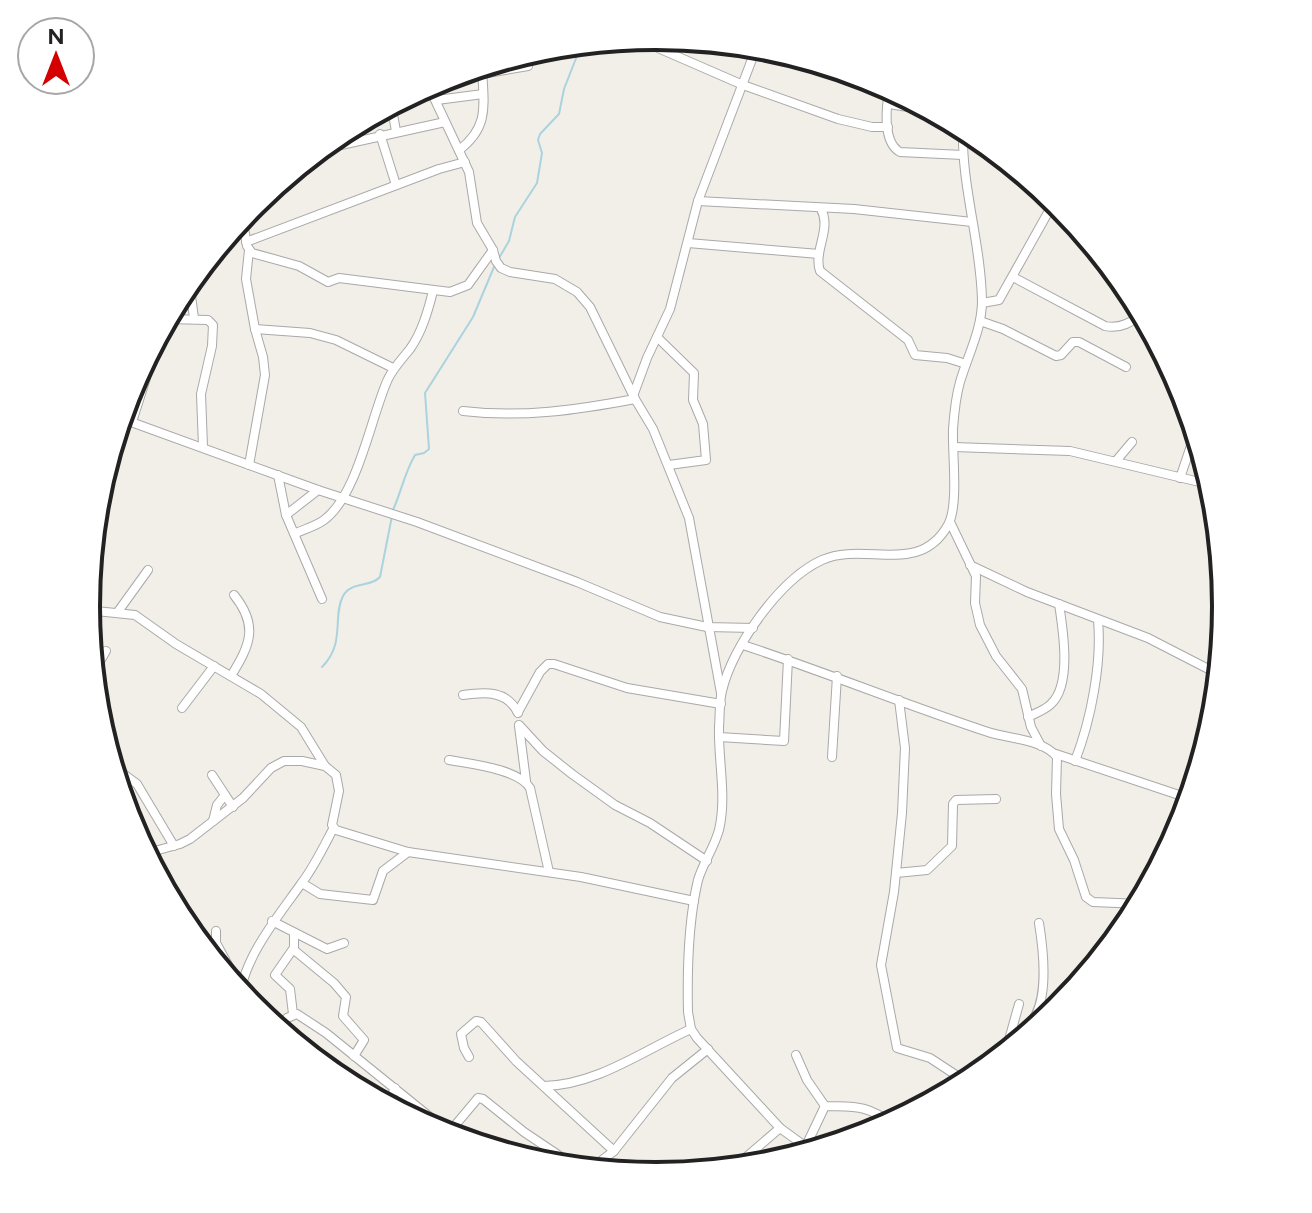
<svg xmlns="http://www.w3.org/2000/svg" width="1312" height="1213" font-family="Figtree,sans-serif">
<rect width="100%" height="100%" fill="#f2efe9"/>
<g fill="none" stroke-linecap="round" stroke-linejoin="round">
<g stroke="#aad3df" stroke-width="2">
<path d="M499 258 509 241 515 217 537 183 542 153 538 140 540 134 559 114 564 89 582 43"/>
<path d="M393 510C402 490 404 474 415 455L424 453 429 449 425 393 473 317 494 267"/>
<path d="M322 667C346 643 332 617 343 596 351 581 370 588 380 577L392 516"/>
</g>
<defs>
<g id="minor">
<path d="M635 38 743 85 838 119 872 127H888"/>
<path d="M469 70 476 75 528 66"/>
<path d="M428 85 469 172 477 223 493 250 496 261 501 268 510 272 555 279 577 292 590 307 635 399 653 429 689 518 721 693"/>
<path d="M890 88C886 105 882 142 900 152L963 155"/>
<path d="M437 100 483 94"/>
<path d="M391 104 396 131"/>
<path d="M889 104 933 111"/>
<path d="M380 134 396 185"/>
<path d="M335 135 341 145 445 122"/>
<path d="M963 137 978 136"/>
<path d="M459 150C491 126 483 102 482 66"/>
<path d="M698 201 854 209 972 222"/>
<path d="M1051 205 1067 212"/>
<path d="M821 209C832 229 813 251 820 271L908 340 915 355 947 358 966 364"/>
<path d="M242 216 247 246 252 253 299 266 328 282 339 278 450 292 468 285 493 250"/>
<path d="M246 242 439 169 465 162"/>
<path d="M688 243 819 254"/>
<path d="M249 250 246 279 255 329 263 357 265 375 249 465"/>
<path d="M1013 277 1105 326C1118 329 1136 323 1141 310"/>
<path d="M189 281 194 318"/>
<path d="M982 303 999 300 1055 200"/>
<path d="M166 319 208 320 213 325 212 346 201 394 203 447"/>
<path d="M980 321 1003 329 1056 356 1061 355 1073 342H1079L1126 367"/>
<path d="M255 329 310 333 336 340 393 368"/>
<path d="M657 337 694 373 693 400 703 424 706 460 669 465"/>
<path d="M633 396 647 358 670 309 698 201 757 46"/>
<path d="M463 411C522 418 577 410 635 399"/>
<path d="M120 418 318 490 417 522 577 582 660 617 707 627 753 628"/>
<path d="M132 422 146 378 149 351"/>
<path d="M954 447 1070 451 1212 485"/>
<path d="M1116 461 1132 442"/>
<path d="M278 475 286 515 322 599"/>
<path d="M1180 478 1196 431"/>
<path d="M286 515 318 490"/>
<path d="M950 522 976 576 975 603 980 625 996 656 1022 689 1031 727 1041 746"/>
<path d="M296 533C305 529 316 526 324 520 358 495 371 416 388 379 394 367 402 359 410 349 422 332 428 311 433 291"/>
<path d="M970 565 1027 592 1148 638 1220 675"/>
<path d="M86 610 135 615 176 644 261 694 301 727 325 766"/>
<path d="M117 613 148 570"/>
<path d="M743 645C825 672 906 705 988 732 1009 739 1043 739 1057 757L1056 794 1059 829 1074 860 1086 897 1093 902 1141 904"/>
<path d="M92 675 106 651"/>
<path d="M231 676C250 645 259 626 234 595"/>
<path d="M463 695C485 692 507 690 518 713"/>
<path d="M899 700 905 748 902 813 894 892 881 965 897 1048 930 1058 968 1083"/>
<path d="M182 708 214 666"/>
<path d="M518 712 540 672 548 664H554L627 688 721 704"/>
<path d="M1028 717C1036 713 1045 710 1051 704 1072 685 1063 630 1059 604"/>
<path d="M519 725 543 751 572 774 615 805 650 823 707 861"/>
<path d="M519 726 526 781"/>
<path d="M719 737 784 741 788 659"/>
<path d="M1056 754 1191 799"/>
<path d="M832 757 837 676"/>
<path d="M449 760C470 764 519 769 530 788L549 872"/>
<path d="M1075 761C1091 720 1102 663 1098 620"/>
<path d="M110 764 137 784 174 846"/>
<path d="M212 775 233 807"/>
<path d="M213 821 217 805 225 795"/>
<path d="M144 854 180 844 190 839 243 798 271 768 284 761H302L325 766 336 775 339 791 332 825 336 830 408 852 581 877 694 901"/>
<path d="M896 873 927 870 952 846 953 804 956 800 996 799"/>
<path d="M302 883 320 894 373 900 383 871 408 852"/>
<path d="M272 921 327 949 344 943"/>
<path d="M216 931V943L241 989"/>
<path d="M294 934V950L334 983 346 997 343 1016 364 1040 354 1056"/>
<path d="M1108 950 1114 937 1137 911"/>
<path d="M240 995C245 956 279 915 301 884 314 867 323 848 333 829"/>
<path d="M293 1014 290 989 275 975 293 949"/>
<path d="M280 1032 287 1018 297 1014 326 1033 446 1130 452 1129 478 1098 483 1099 524 1132 579 1169"/>
<path d="M1013 1033C1053 1025 1044 954 1039 923"/>
<path d="M1005 1054 1019 1004"/>
<path d="M796 1055 807 1080 825 1106C856 1107 865 1104 893 1124"/>
<path d="M469 1057 464 1048 461 1034 476 1021 481 1022 516 1061 614 1151"/>
<path d="M544 1086C597 1085 644 1050 691 1029"/>
<path d="M387 1106 395 1088"/>
<path d="M805 1148 825 1106"/>
<path d="M813 1152 780 1128 697 1038 691 1029 688 1012C687 969 688 922 698 880 703 863 714 848 719 830 727 796 718 761 719 727 720 716 719 703 722 691 732 647 780 579 822 560 865 541 919 577 948 525 959 505 952 454 953 429 954 415 956 396 960 382 968 355 982 329 982 301 981 242 961 186 963 127"/>
<path d="M589 1170 614 1151 672 1078 708 1049"/>
<path d="M731 1170 780 1128"/>
</g>
</defs>
<use href="#minor" stroke="#a9a9a9" stroke-width="10"/>
<use href="#minor" stroke="#fff" stroke-width="8"/>
</g>
<path d="M0 0H1312V1213H0ZM100 606a556 556 0 1 1 1112 0a556 556 0 1 1-1112 0Z" fill="#fff" fill-rule="evenodd"/>
<path fill="none" stroke="#222" stroke-width="4" d="M100 606a556 556 0 1 1 1112 0a556 556 0 1 1-1112 0Z"/>
<g transform="translate(56 56)"><circle r="38" fill="#ffffff" stroke="#a7a7a7" stroke-width="2"/>
<path d="M0-6L14 30L0 20L-14 30Z" fill="#d40000"/>
<text y="-12" font-size="22" font-weight="bold" text-anchor="middle" fill="#222222">N</text>
</g>
</svg>
